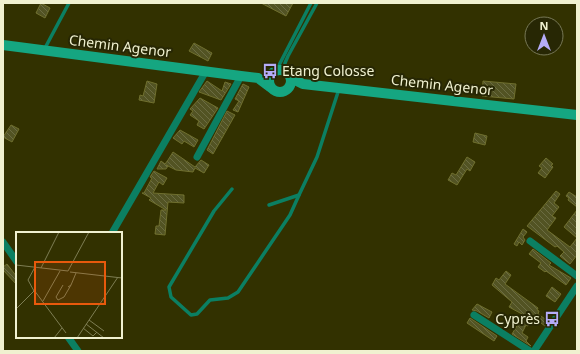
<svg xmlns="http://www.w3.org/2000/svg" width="580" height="354" font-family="'Noto Sans',sans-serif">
<defs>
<pattern id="building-back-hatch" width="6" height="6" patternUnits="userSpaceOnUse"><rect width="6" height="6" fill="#525323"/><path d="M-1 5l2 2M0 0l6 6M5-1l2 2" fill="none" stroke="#6b6c42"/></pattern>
</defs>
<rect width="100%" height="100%" fill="#323100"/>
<g fill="url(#building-back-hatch)" stroke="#6f6f2e">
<path d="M41 3 50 8 45 18 36 13Z"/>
<path d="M261 3H293L286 16Z"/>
<path d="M194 43 212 53 208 61 189 51Z"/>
<path d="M147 81 157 84 154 103 139 100 140 95 143 96Z"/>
<path d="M207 81 222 91 225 82 231 84 221 100 199 92Z"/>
<path d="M483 81 516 84 514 99 482 96Z"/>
<path d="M243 84 249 87 238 112 233 110 239 101 235 99Z"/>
<path d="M200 98 218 108 204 129 197 125 199 121 190 115 193 111 190 109Z"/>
<path d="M227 111 235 115 213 154 207 150Z"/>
<path d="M11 125 19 129 12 142 3 137Z"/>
<path d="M180 130 198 140 194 147 184 141 182 144 173 138Z"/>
<path d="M475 133 487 136 485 145 473 142Z"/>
<path d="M173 152 195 167 201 160 209 165 204 173 195 168 193 172 176 170 166 165 168 166 166 169H157L161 161 165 164 168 160Z"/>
<path d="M467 157 475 162 470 171 467 169 457 185 448 180 452 173 456 175Z"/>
<path d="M546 158 553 164 551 165 553 167 545 178 538 173 542 168 539 166Z"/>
<path d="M154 171 167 178 163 185 159 182 153 193 184 195V203L168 202 165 235 155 234 156 226H159L161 210H166L149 200 151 198 142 193H144L152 178 150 177Z"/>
<path d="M556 191 560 194 554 203 559 207 552 216 556 218 547 230 570 247 577 238 564 227 577 210V255L570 264 560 256 564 252 557 246 555 247 527 226Z"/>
<path d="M569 192 577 197V207L568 200 569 198 566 196Z"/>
<path d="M523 229 527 232 523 237 525 240 522 245 519 242 517 246 514 244Z"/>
<path d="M533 249 551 263 549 265 571 278 566 285 546 271 545 272 538 267 541 263 529 254Z"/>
<path d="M7 264 17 277V285L3 270V267Z"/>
<path d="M506 271 511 275 505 284 538 308 537 310 539 311 538 314 548 321 545 326 533 317 528 326 526 325 522 333 528 337 526 341 531 346 512 334 520 321 519 320 522 314 509 307 512 302 492 285 496 278 499 280Z"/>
<path d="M552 287 561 294 555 302 546 296Z"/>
<path d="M477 304 492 312 489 318 477 311 472 310Z"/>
<path d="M470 318 497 336 494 341 467 323Z"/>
</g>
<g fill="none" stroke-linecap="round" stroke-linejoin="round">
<g stroke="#0b7f62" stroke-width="3.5">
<path d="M45 48 69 3"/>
<path d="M276 71 311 3"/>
<path d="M285 71V63L288 56 317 3"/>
<path d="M232 189 214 211 169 287 171 297 191 315 197 314 210 300 228 298 238 292 290 215 299 195"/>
<path d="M269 205 299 195 317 157 339 89"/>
</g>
<g stroke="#0b7f62" stroke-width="7">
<path d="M197 157 241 76"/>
<path d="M112 233 206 71"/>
<path d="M530 241 577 276"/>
<path d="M3 242 17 262"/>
<path d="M474 315 530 351"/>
<path d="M68 337 78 351"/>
<path d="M534 351 577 286"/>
</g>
<g stroke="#15a681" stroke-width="10">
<path d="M3 45 241 76 258 78 270 87"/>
<circle cx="280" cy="81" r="11"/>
<path d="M291 78 303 84 577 115"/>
</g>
</g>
<defs>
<symbol id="bus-bare" viewBox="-9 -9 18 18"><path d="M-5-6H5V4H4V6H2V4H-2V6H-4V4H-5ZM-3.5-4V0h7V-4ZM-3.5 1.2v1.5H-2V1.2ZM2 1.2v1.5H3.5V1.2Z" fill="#b5acf8" stroke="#272704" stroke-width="2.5" paint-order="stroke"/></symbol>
</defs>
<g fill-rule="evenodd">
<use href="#bus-bare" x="259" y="60" width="22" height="22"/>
<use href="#bus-bare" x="541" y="308" width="22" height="22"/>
</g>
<g text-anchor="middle" stroke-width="4" stroke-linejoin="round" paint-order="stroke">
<g font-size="14" fill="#f0f1d0" stroke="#272704">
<text transform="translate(120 46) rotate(7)" y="5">Chemin Agenor</text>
<text transform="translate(442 85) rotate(6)" y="5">Chemin Agenor</text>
</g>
<g font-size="14" fill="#f0f1d0" stroke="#272704" text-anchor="start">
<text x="282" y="76">Etang Colosse</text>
<text x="540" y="324" text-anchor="end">Cyprès</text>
</g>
</g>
<g transform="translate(16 232)">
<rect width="106" height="106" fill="#323100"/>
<path fill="none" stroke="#7e7e53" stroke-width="1" d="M0 33 52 39M25 36 43 0M52 39 73 0M54 40 106 46M47 53 40 65 42 68 48 65 55 53M52 55 55 53 60 41M18 58 50 101M27 69 44 39M0 77 18 59 12 48 19 35M73 88 88 99M70 92 88 106M67 96 77 104 81 100M38 106 46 96M61 106 102 45"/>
<path fill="#e8590c" fill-opacity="0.15" stroke="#e8590c" stroke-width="2" d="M19 30H89V72H19Z"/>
<rect width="106" height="106" fill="none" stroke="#f0f1d0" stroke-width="2"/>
</g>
<rect width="580" height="354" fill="none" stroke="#f0f1d0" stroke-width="8"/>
<g transform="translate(544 36)"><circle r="19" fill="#272704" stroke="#777856"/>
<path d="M0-3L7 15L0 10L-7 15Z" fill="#b5acf8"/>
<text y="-6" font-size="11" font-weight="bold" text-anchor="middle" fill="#f0f1d0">N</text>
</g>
</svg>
